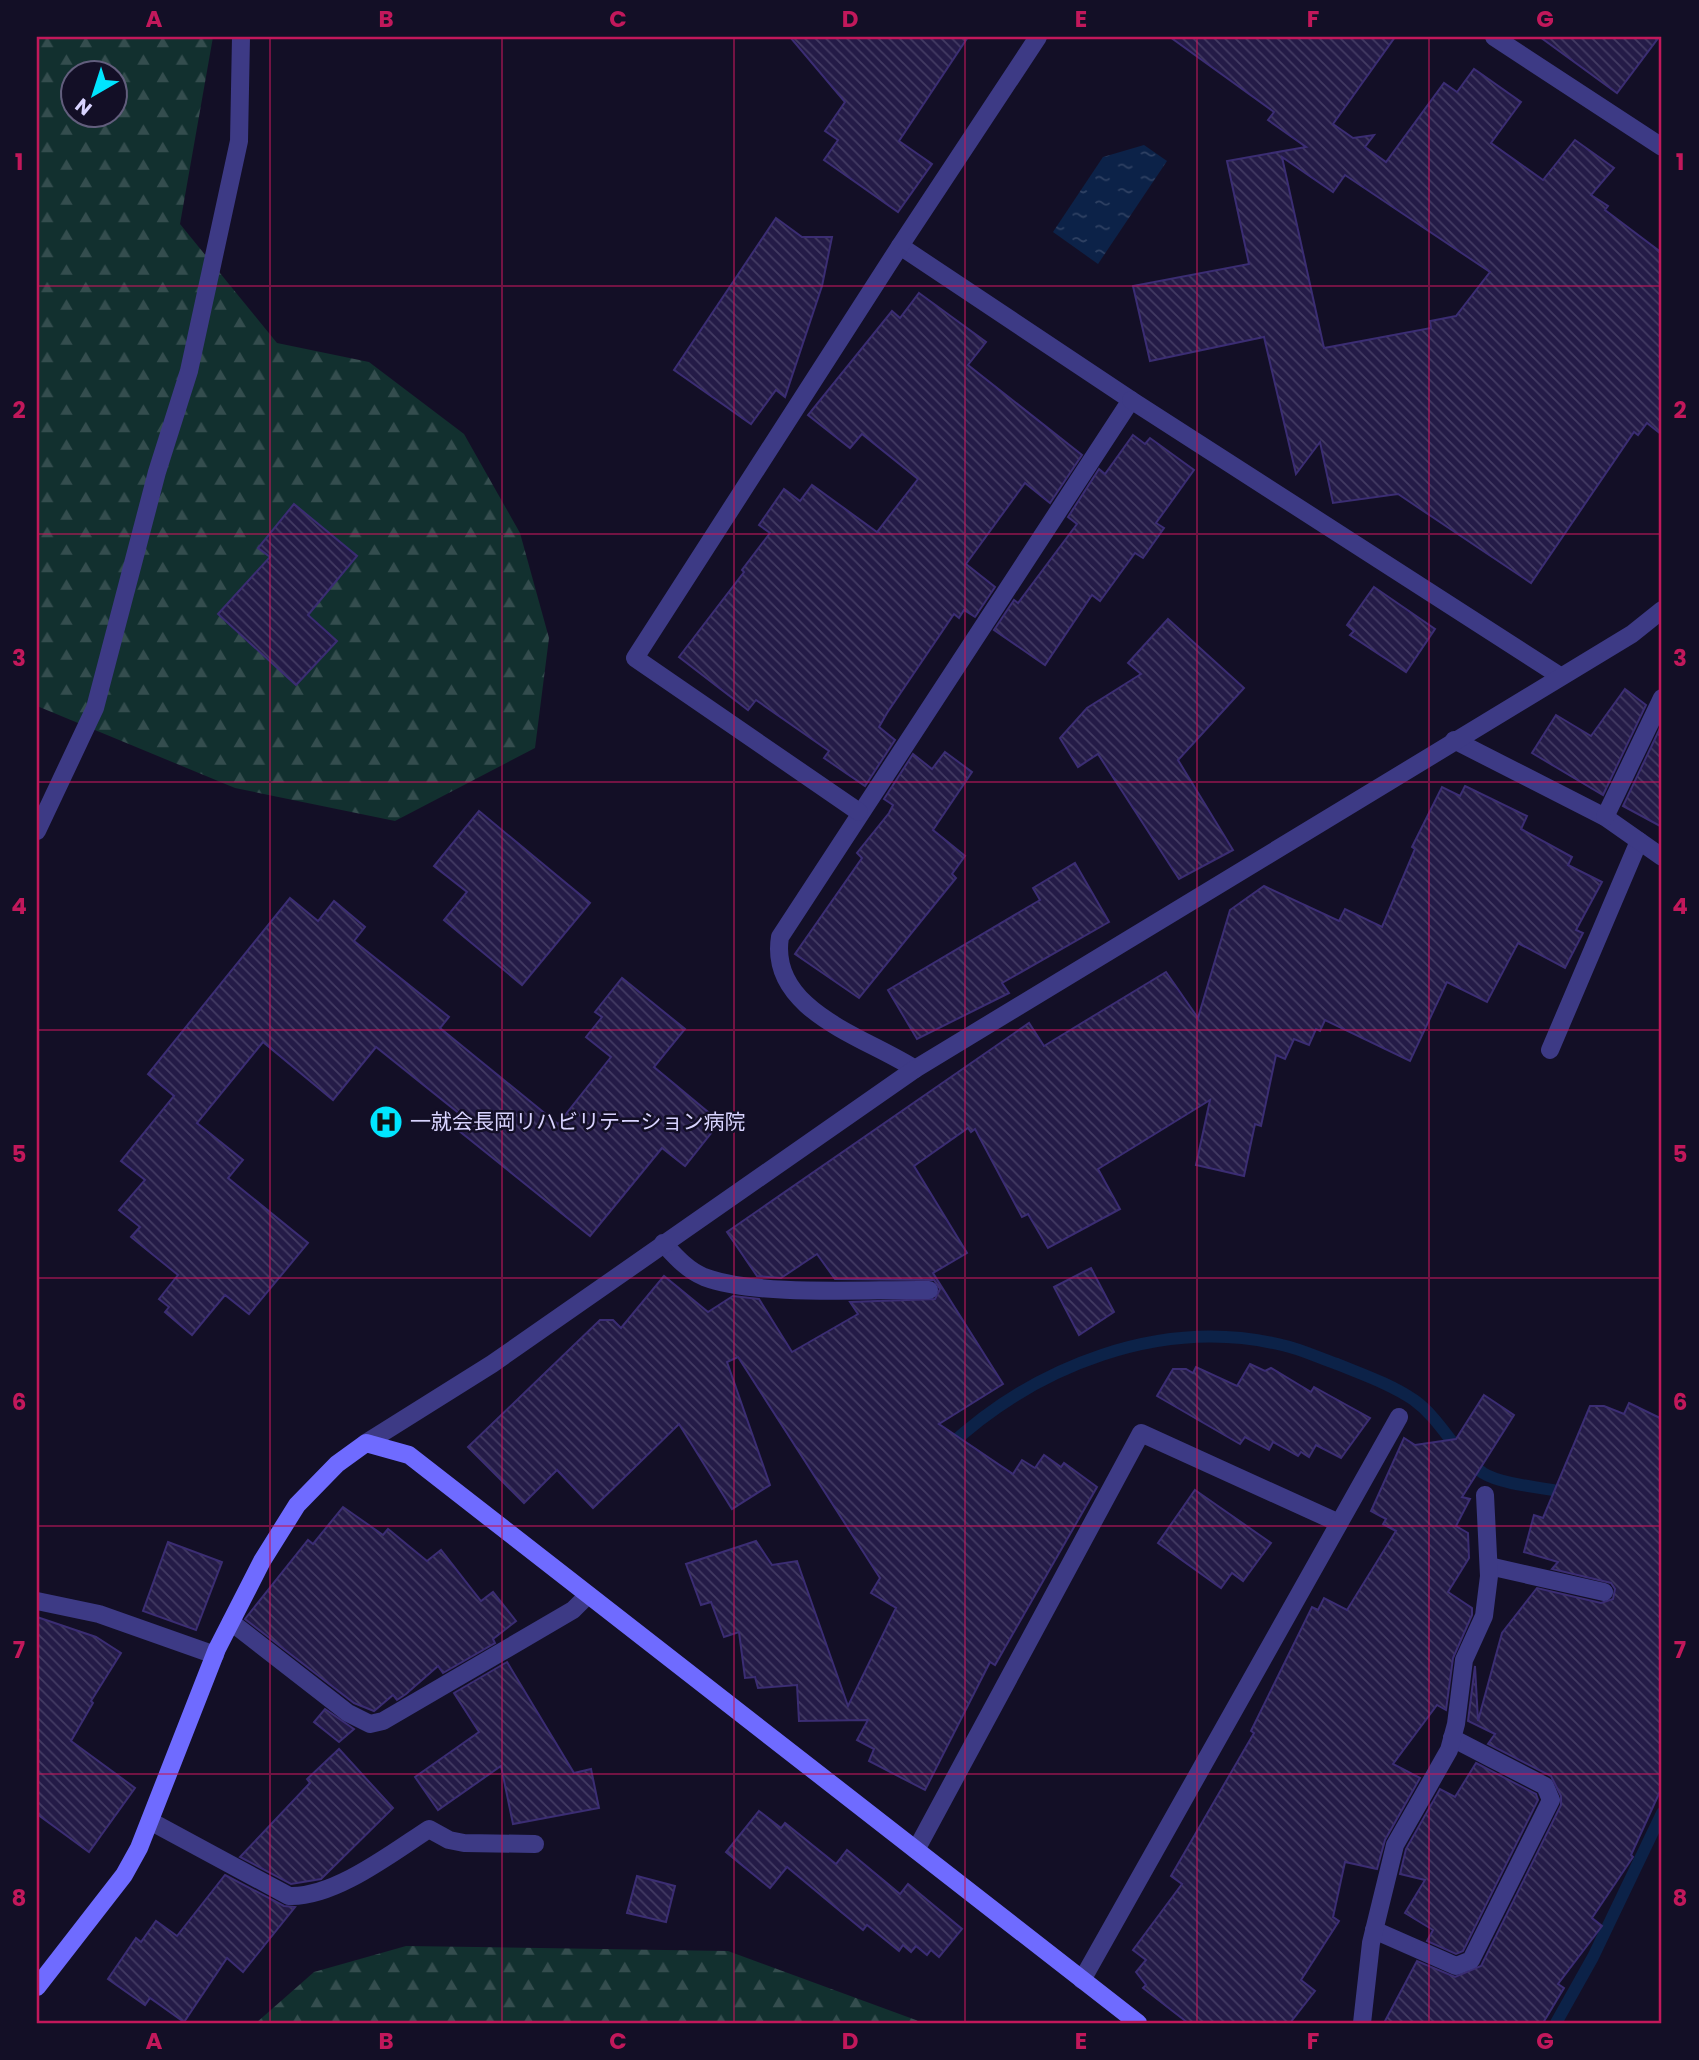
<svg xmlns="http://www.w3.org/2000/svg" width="1699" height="2060" font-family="Poppins,'Noto Sans JP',sans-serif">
<defs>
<pattern id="forest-firs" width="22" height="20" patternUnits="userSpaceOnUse" patternTransform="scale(1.75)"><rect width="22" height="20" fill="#12302f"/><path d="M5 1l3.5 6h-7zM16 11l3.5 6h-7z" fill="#344d4e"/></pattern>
<pattern id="water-ripples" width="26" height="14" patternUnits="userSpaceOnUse" patternTransform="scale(1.75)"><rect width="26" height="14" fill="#0c2248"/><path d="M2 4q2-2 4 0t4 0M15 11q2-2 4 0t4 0" fill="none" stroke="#2f4163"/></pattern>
<pattern id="building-back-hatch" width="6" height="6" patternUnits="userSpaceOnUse" patternTransform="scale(1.75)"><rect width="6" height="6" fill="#241b47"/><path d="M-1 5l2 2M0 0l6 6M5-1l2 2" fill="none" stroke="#433b63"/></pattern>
</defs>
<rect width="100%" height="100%" fill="#130f26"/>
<g fill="url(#forest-firs)" fill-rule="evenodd">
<path d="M37 37H213L180 224 277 343 369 362 464 434 520 533 549 638 535 748 395 821 235 788 37 706ZM74 74H116V116H74Z"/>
<path d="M406 1946 728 1951 924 2023H256L314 1972Z"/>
</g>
<path fill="url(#water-ripples)" d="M1144 145 1167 161 1098 264 1053 232 1103 157Z"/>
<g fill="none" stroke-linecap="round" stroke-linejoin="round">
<g stroke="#0c2248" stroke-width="12">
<path d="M947 1448C1035 1366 1161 1316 1282 1345 1301 1349 1319 1358 1337 1364 1364 1375 1390 1384 1414 1400 1442 1420 1455 1454 1483 1473 1502 1485 1547 1488 1570 1493"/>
<path d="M1556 2023 1593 1957 1662 1813"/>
</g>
</g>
<g fill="url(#building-back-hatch)" stroke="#3b2d73" stroke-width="2" fill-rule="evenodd">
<path d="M790 37H968L899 141 932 164 898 212 824 160 838 140 825 131 845 102Z"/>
<path d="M1170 37H1395L1333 124 1353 138 1374 135 1365 147 1386 162 1444 83 1457 92 1474 69 1521 102 1491 143 1543 180 1575 140 1614 168 1591 195 1608 206 1605 210 1662 253V435L1647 423 1638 435 1634 432 1531 583 1398 494 1333 503 1320 442 1296 474 1264 337 1150 361 1133 286 1249 264 1227 161 1306 147 1268 120 1274 112ZM1282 157 1333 192 1345 175 1490 272 1456 316 1430 321 1431 328 1324 348Z"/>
<path d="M1540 37H1659L1617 93Z"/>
<path d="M776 218 802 237H832L822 286 785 397 776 390 751 424 674 370Z"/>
<path d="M919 293 986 342 968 365 1082 455 1050 503 1025 483 966 564 995 587 975 617 964 610 959 618 954 614 887 713 879 727 895 740 865 786 824 758 829 751 756 700 748 710 679 657 744 572 742 570 770 533 759 525 784 489 800 501 812 485 877 532 918 479 862 434 850 448 808 415 892 311 900 318Z"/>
<path d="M1133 435 1145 444 1150 438 1194 470 1156 523 1164 528 1143 558 1135 553 1100 601 1092 595 1045 665 994 630 1014 600 1018 603 1077 524 1068 517 1099 469 1105 474Z"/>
<path d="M294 504 357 556 308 615 337 641 296 685 218 614 270 557 258 548Z"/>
<path d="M1374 587 1435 629 1406 672 1350 635 1354 631 1347 625Z"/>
<path d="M1168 619 1244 688 1178 760 1233 850 1179 879 1098 754 1078 767 1060 738 1087 708 1141 674 1128 663Z"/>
<path d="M1625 689 1646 705 1603 795 1532 753 1556 715 1591 736Z"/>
<path d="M1662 724V827L1623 806Z"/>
<path d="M945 752 972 772 933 830 965 856 952 874 956 878 859 998 795 954 862 858 857 853 889 813 893 805 884 799 913 754 932 769Z"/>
<path d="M1465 786 1527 816 1521 829 1572 857 1568 865 1602 882 1576 930 1583 933 1565 968 1518 943 1487 1002 1447 982 1410 1061 1325 1020 1320 1031 1316 1029 1309 1045 1294 1039 1285 1059 1276 1055 1261 1126 1255 1124 1244 1176 1196 1165 1210 1100 1098 1169 1120 1209 1048 1248 1028 1214 1022 1217 975 1129 971 1132 968 1128 914 1166 967 1253 933 1273 1003 1384 939 1424 1013 1474 1022 1460 1035 1468 1044 1455 1061 1467 1064 1463 1097 1487 995 1665 990 1662 925 1790 869 1761 874 1749 857 1740 868 1720 799 1721 797 1685 758 1688 755 1677 745 1678 739 1632 724 1637 711 1602 701 1605 686 1564 756 1541 772 1565 797 1561 848 1706 896 1608 871 1593 880 1578 738 1357 727 1362 770 1485 732 1509 679 1424 593 1508 557 1470 524 1503 468 1447 600 1320H613L621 1328 664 1276 708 1312 733 1296 759 1299 792 1352 858 1314 850 1302 935 1299 940 1289 934 1280 835 1279 817 1254 781 1278 757 1276 727 1232 1029 1023 1044 1046 1166 972 1198 1018 1230 910 1264 886 1339 921 1345 909 1382 927 1415 849 1412 847 1442 787 1460 796Z"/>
<path d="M479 811 590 903 522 985 444 920 467 892 434 866Z"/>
<path d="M1075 863 1109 922 1002 983 1009 993 917 1039 888 990 1040 900 1033 888Z"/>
<path d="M290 898 318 921 334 901 365 927 354 941 449 1017 440 1028 558 1124 611 1057 586 1037 602 1017 595 1012 622 978 685 1029 654 1067 720 1122 685 1166 662 1148 590 1236 453 1126 461 1115 376 1047 333 1100 263 1042 197 1123 243 1160 228 1178 308 1243 249 1314 225 1295 192 1335 165 1312 169 1307 159 1299 178 1275 131 1237 140 1227 119 1210 145 1180 121 1161 174 1096 148 1074Z"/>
<path d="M1091 1268 1114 1312 1079 1335 1054 1287Z"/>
<path d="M1250 1364 1265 1371 1271 1368 1311 1392 1314 1387 1370 1418 1341 1458 1316 1445 1309 1457 1301 1452 1298 1456 1273 1442 1269 1450 1245 1437 1240 1444 1157 1396 1173 1369H1186L1193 1373 1196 1367 1237 1386Z"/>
<path d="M1484 1395 1514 1415 1462 1497 1470 1499 1456 1526 1468 1533 1469 1558 1448 1592 1472 1608V1615L1453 1658 1446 1710 1437 1705 1393 1764 1420 1778 1385 1840 1377 1869 1345 1862 1333 1917 1339 1921 1301 1980 1315 1991 1290 2023H1188L1143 1988 1146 1985 1136 1972 1146 1960 1133 1950 1182 1884 1171 1876 1254 1733 1251 1731 1312 1607 1318 1610 1324 1598 1347 1610 1396 1531 1383 1524 1386 1519 1371 1511 1404 1438 1415 1445 1456 1439Z"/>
<path d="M1629 1403 1662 1419V1787L1631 1855 1633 1857 1592 1918 1602 1926 1558 1984 1564 1988 1543 2023H1384L1417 1961 1455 1977 1481 1966 1561 1805V1796L1551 1776 1488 1744 1495 1734 1468 1721 1475 1666 1478 1721 1502 1633 1537 1588 1601 1603 1613 1599 1615 1589 1611 1583 1552 1569 1558 1562 1524 1552 1534 1515 1543 1518 1590 1406H1604L1624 1414Z"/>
<path d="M1195 1490 1271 1543 1243 1581 1232 1573 1221 1588 1158 1543Z"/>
<path d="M343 1507 383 1535 388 1529 427 1561 441 1550 481 1601 493 1592 516 1621 493 1639 495 1643 443 1673 438 1666 406 1694 397 1700 393 1695 374 1711 354 1703 245 1619 308 1540 313 1544Z"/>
<path d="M168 1542 222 1562 196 1630 143 1611Z"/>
<path d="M37 1617 96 1637 121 1653 91 1701 93 1703 71 1741 135 1788 89 1852 37 1814Z"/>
<path d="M507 1662 574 1773 591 1769 599 1808 513 1824 501 1766 438 1810 415 1777 479 1732 454 1693Z"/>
<path d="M325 1709 354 1729 339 1742 314 1722Z"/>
<path d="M339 1749 393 1808 321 1879 291 1884 240 1857 310 1783 307 1779Z"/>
<path d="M1476 1763 1536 1794 1538 1800 1463 1951 1456 1954 1427 1941 1433 1930 1405 1913 1425 1880 1400 1874 1406 1849 1440 1789 1455 1797Z"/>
<path d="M759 1811 781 1828 785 1823 836 1864 847 1850 900 1894 908 1884 962 1929 939 1957 931 1950 927 1955 916 1946 911 1952 903 1945 899 1951 867 1925 863 1930 787 1867 770 1888 726 1852Z"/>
<path d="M225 1875 284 1906 295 1907 243 1972 227 1958 184 2022 150 1998 145 2005 108 1979 136 1938 141 1942 156 1921 177 1936Z"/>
<path d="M637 1876 675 1886 666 1922 627 1913Z"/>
</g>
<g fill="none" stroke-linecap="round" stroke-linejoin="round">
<g stroke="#3d3a85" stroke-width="18">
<path d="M37 831 95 708 157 472 189 371 239 141 241 37"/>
<path d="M1550 1050 1639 841"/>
<path d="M663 1243C675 1256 687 1270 704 1277 757 1297 870 1289 929 1290"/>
<path d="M1489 1566 1604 1592"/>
<path d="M231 1622 348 1713 370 1724 383 1721 573 1610 588 1595"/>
<path d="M150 1821 289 1896C334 1898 392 1853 429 1829L449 1840 464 1843 535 1844"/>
</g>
<g stroke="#3d3a85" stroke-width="18">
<path d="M1494 37 1662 147"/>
<path d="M900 246 1131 400 780 937C768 1011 866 1037 915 1069"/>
<path d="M1131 400 1560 676"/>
<path d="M1454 740 1605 817 1662 857"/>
<path d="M859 812 635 658 900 246 1038 37"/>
<path d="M1605 817 1662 698"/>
<path d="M366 1443 492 1364 915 1069 1632 634 1662 610"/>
<path d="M37 1601 99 1614 215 1655"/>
<path d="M916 1850 1141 1433 1339 1523"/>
<path d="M1374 1930 1456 1966 1471 1960 1551 1800 1545 1786 1452 1738"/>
<path d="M1082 1980 1399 1417"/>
<path d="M1362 2023 1371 1943 1395 1845 1449 1750 1456 1724 1464 1660 1484 1616 1489 1576 1485 1495"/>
</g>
<path stroke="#6f6bff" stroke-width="18" d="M37 1987 124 1875 139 1848 217 1649 262 1561 297 1505 337 1464 366 1443 409 1455 1138 2023"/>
</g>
<path fill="none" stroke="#c2185b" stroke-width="2" stroke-opacity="0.55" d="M270 37V2023M502 37V2023M734 37V2023M965 37V2023M1197 37V2023M1429 37V2023M37 286H1662M37 534H1662M37 782H1662M37 1030H1662M37 1278H1662M37 1526H1662M37 1774H1662"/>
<defs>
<symbol id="hospital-disc" viewBox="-11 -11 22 22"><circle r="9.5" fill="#00e5ff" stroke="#130f26"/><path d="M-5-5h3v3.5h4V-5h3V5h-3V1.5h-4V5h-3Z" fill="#111"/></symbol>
</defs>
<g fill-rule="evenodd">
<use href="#hospital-disc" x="367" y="1103" width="38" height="38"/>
</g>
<g text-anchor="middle" stroke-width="5" stroke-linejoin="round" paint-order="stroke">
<g font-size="21" fill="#d9d4ff" stroke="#130f26" text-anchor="start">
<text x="410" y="1129">一就会長岡リハビリテーション病院</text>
</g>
</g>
<rect width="1699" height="2060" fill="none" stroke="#130f26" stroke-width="77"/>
<g transform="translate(94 94) rotate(219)"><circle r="33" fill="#130f26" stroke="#625e7d" stroke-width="2"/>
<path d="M0-5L12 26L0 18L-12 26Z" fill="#00e5ff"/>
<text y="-10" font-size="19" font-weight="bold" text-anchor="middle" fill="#d9d4ff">N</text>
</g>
<rect x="38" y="38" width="1622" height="1984" fill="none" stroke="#c2185b" stroke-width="2.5"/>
<g font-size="23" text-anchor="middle" font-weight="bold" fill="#c2185b">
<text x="154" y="27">A</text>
<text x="386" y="27">B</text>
<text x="618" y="27">C</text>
<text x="850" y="27">D</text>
<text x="1081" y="27">E</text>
<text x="1313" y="27">F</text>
<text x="1545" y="27">G</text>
<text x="19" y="170">1</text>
<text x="1680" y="170">1</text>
<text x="19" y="418">2</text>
<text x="1680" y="418">2</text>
<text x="19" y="666">3</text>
<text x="1680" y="666">3</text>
<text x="19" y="914">4</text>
<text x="1680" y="914">4</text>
<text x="19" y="1162">5</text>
<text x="1680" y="1162">5</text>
<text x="19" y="1410">6</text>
<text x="1680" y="1410">6</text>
<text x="19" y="1658">7</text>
<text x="1680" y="1658">7</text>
<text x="19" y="1906">8</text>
<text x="1680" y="1906">8</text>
<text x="154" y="2049">A</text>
<text x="386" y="2049">B</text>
<text x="618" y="2049">C</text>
<text x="850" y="2049">D</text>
<text x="1081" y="2049">E</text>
<text x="1313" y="2049">F</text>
<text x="1545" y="2049">G</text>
</g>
</svg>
